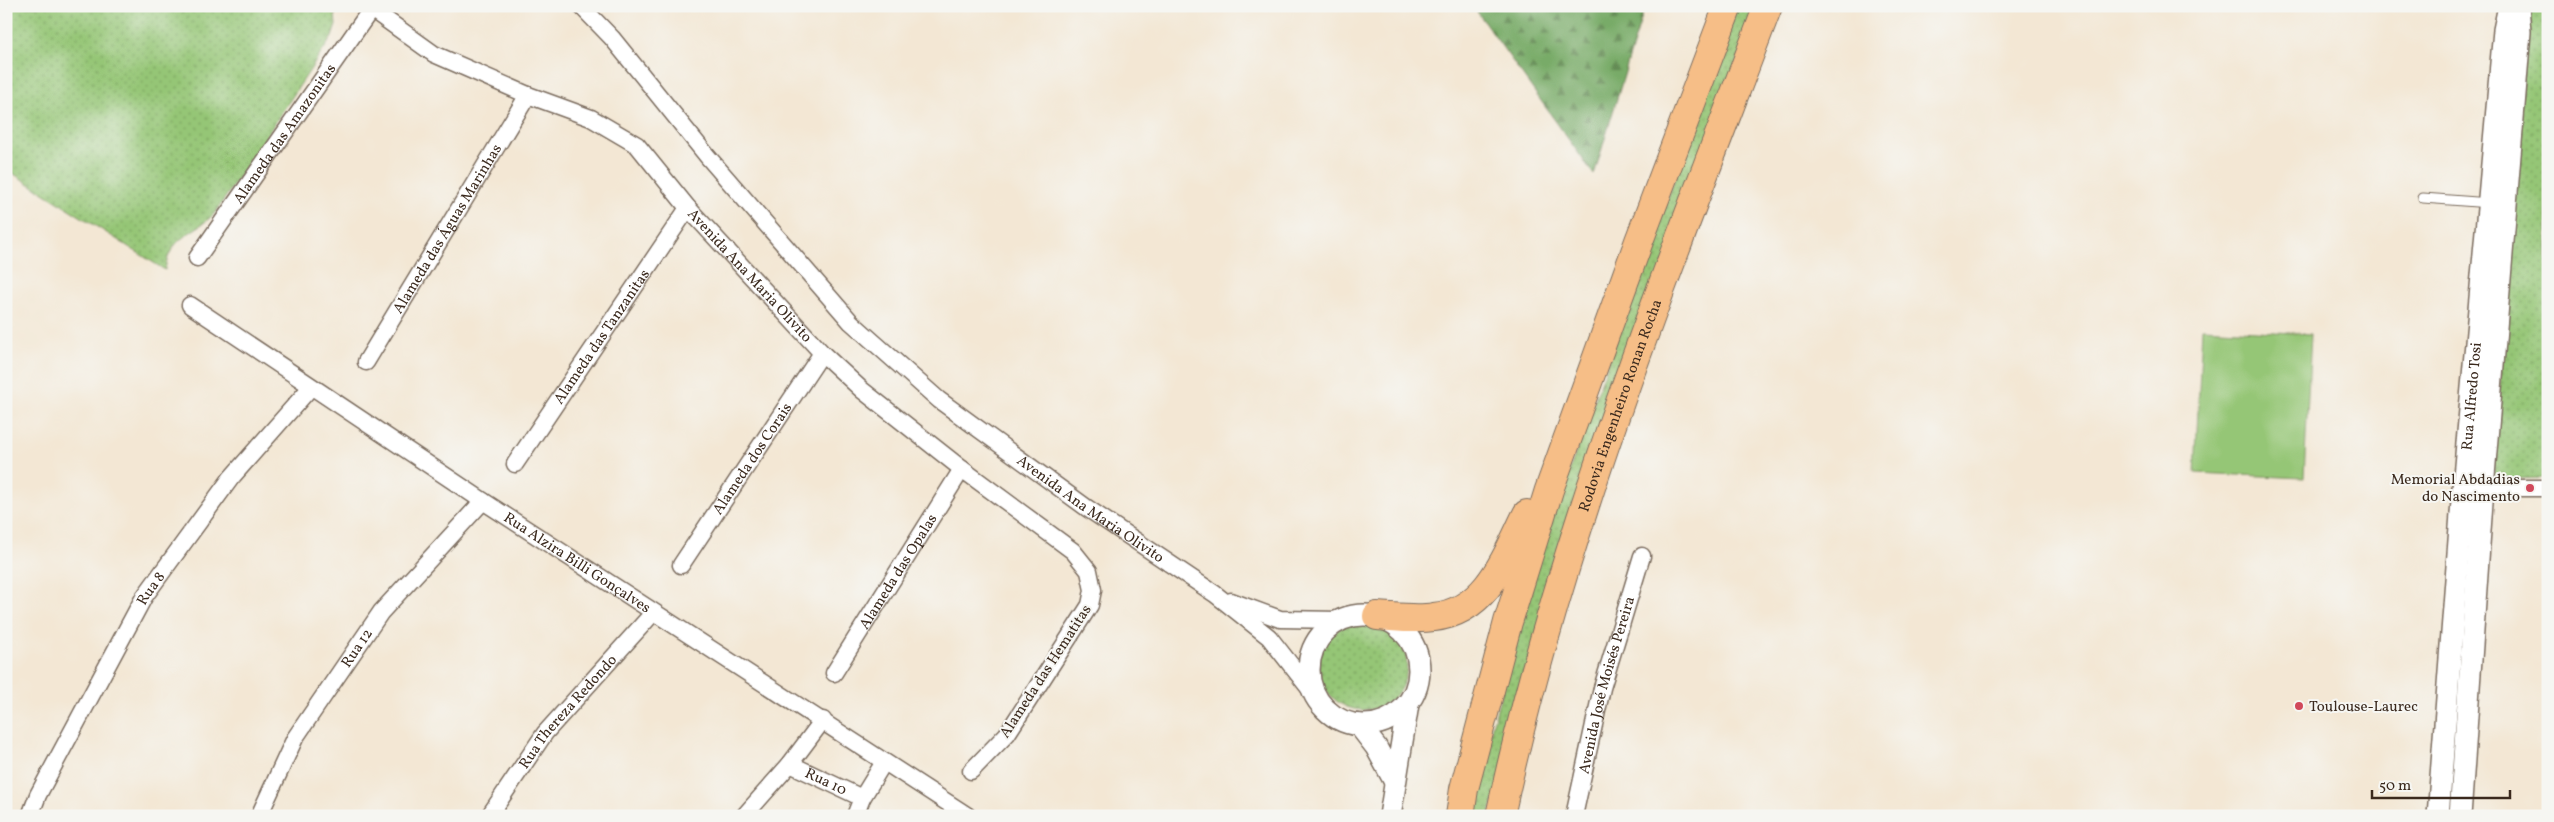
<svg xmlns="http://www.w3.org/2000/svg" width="2554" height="822" font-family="Vollkorn,serif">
<defs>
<pattern id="green-dots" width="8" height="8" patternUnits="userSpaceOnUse" patternTransform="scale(1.25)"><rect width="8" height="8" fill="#95c676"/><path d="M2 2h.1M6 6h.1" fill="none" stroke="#7ba160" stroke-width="1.8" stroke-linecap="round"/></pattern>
<pattern id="forest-firs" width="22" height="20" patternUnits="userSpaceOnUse" patternTransform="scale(1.25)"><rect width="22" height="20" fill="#78ab67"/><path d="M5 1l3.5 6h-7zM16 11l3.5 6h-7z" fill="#648b54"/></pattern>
</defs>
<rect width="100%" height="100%" fill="#f6f6f2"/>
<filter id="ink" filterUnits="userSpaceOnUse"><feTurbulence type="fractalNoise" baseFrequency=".02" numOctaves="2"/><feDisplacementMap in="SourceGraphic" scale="10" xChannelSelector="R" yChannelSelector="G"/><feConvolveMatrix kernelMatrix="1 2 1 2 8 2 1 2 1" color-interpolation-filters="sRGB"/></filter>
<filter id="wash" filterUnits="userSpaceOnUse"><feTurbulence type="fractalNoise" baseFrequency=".0096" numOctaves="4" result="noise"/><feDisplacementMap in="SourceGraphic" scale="20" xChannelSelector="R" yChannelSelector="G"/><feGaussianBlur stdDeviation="1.12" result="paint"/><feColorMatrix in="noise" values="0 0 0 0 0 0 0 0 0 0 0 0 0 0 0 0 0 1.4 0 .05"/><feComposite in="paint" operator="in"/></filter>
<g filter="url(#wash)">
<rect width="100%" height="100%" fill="#f3e7d4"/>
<g fill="url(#green-dots)" stroke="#68784a">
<path d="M6 6H334L336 25 332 37 215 213C194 235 170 235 165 270L6 169Z"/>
<path d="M1737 6H1756L1489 816H1472L1492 726 1546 535Z"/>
<path d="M2528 6H2548V478L2493 479Z"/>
<circle cx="1363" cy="666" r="44"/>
</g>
<path fill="url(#forest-firs)" stroke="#5a6a42" d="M1473 6H1645L1594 175Z"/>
<path fill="#95c676" stroke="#68784a" d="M2202 328 2311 334 2304 478 2195 473Z"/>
</g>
<g filter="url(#ink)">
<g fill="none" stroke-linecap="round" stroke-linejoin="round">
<defs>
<path id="service" d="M2423 198 2490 203"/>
<g id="minor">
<path id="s1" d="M367 6 434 54 528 95 591 118 637 145 688 208 822 353 862 390 962 469 1073 551 1089 571 1093 590 1090 605 1007 734 971 771"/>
<path id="s2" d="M581 6 612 38 708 157 851 322 939 400 1087 508 1215 594 1269 637 1316 697"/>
<path id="s3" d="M197 258 372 8"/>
<path id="s4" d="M190 305 483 501 968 816"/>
<path id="s5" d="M366 362 528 95"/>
<path id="s6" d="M515 464 688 208"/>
<path d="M2473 488H2548"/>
<path id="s7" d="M681 565 822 353"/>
<path d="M1231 601 1280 619 1340 620"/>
<path id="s8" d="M834 673 962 469"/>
<path id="s9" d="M790 764 862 798"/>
<path id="s10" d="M30 816 38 795 144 597 231 478 311 387"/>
<path id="s11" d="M259 816 295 738 381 612 483 501"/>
<path id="s12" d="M489 816 545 733 653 613"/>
<path d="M744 816 790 764 823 720"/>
<path d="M855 816 862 798 884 762"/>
<path id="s13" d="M1574 816 1602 688 1642 556"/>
</g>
<g id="tertiary">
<circle cx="1364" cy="670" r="55"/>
<path d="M1359 725 1376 747 1395 782"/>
<path d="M1390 816 1408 704"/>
<path id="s14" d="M2438 816 2463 488 2504 30 2509 6"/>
<path d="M2460 816 2483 488 2520 32 2518 6"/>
</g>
<g id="motorway">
<path d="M1377 616C1396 617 1416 620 1434 617 1488 611 1506 556 1527 514"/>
<path d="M1460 816 1464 789 1508 622 1549 490 1639 241 1728 6"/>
<path id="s15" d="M1500 816C1560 535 1667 274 1768 6"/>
</g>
</defs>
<use href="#service" stroke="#7b6c5e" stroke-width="11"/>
<use href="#minor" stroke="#7b6c5e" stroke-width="19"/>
<use href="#tertiary" stroke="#7b6c5e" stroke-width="24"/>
<use href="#motorway" stroke="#7b6c5e" stroke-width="30"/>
<use href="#service" stroke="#fff" stroke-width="9"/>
<use href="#minor" stroke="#fff" stroke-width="16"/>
<use href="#tertiary" stroke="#fff" stroke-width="21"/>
<use href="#motorway" stroke="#f6be87" stroke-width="28"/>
</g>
</g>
<g fill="#d1495b" stroke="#f6f6f2" stroke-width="2">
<circle cx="2530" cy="488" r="5"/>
<circle cx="2299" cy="706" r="5"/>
</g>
<g text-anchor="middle" stroke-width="4" stroke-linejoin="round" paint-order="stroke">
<g font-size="15" fill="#3b2a1e" stroke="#f6f6f2">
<text dy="5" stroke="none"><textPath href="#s3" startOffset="152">Alameda das Amazonitas</textPath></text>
<text dy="5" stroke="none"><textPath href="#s5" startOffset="156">Alameda das Águas Marinhas</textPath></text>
<text dy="5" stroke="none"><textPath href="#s1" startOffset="478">Avenida Ana Maria Olivito</textPath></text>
<text dy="5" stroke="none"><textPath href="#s6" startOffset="154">Alameda das Tanzanitas</textPath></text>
<text dy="5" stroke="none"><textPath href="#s14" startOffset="421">Rua Alfredo Tosi</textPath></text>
<text dy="5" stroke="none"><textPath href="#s15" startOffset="428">Rodovia Engenheiro Ronan Rocha</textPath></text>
<text dy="5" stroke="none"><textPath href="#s7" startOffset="128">Alameda dos Corais</textPath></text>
<text dy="5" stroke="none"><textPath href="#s2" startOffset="720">Avenida Ana Maria Olivito</textPath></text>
<text dy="5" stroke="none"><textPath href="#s4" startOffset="465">Rua Alzira Billi Gonçalves</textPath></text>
<text dy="5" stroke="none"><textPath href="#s8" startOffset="120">Alameda das Opalas</textPath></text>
<text dy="5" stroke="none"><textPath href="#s10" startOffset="258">Rua 8</textPath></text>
<text dy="5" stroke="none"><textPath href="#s11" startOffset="195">Rua 12</textPath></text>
<text transform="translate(1045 671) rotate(-57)" y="5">Alameda das Hematitas</text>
<text dy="5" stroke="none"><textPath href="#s13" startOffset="135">Avenida José Moisés Pereira</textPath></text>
<text dy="5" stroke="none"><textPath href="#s12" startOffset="131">Rua Thereza Redondo</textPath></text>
<text dy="5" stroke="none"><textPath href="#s9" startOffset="40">Rua 10</textPath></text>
</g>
<g font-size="15" fill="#3b2a1e" stroke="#f6f6f2" text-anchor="end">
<text x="2520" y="484">Memorial Abdadias<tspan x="2520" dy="17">do Nascimento</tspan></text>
<text x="2309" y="711" text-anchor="start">Toulouse-Laurec</text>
</g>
</g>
<rect width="2554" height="822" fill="none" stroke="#f6f6f2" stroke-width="25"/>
<path d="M2372 790v8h138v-8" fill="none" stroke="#3b2a1e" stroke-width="2.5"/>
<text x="2379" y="790" font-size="15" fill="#3b2a1e" stroke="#f6f6f2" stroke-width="4" paint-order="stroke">50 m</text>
</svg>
